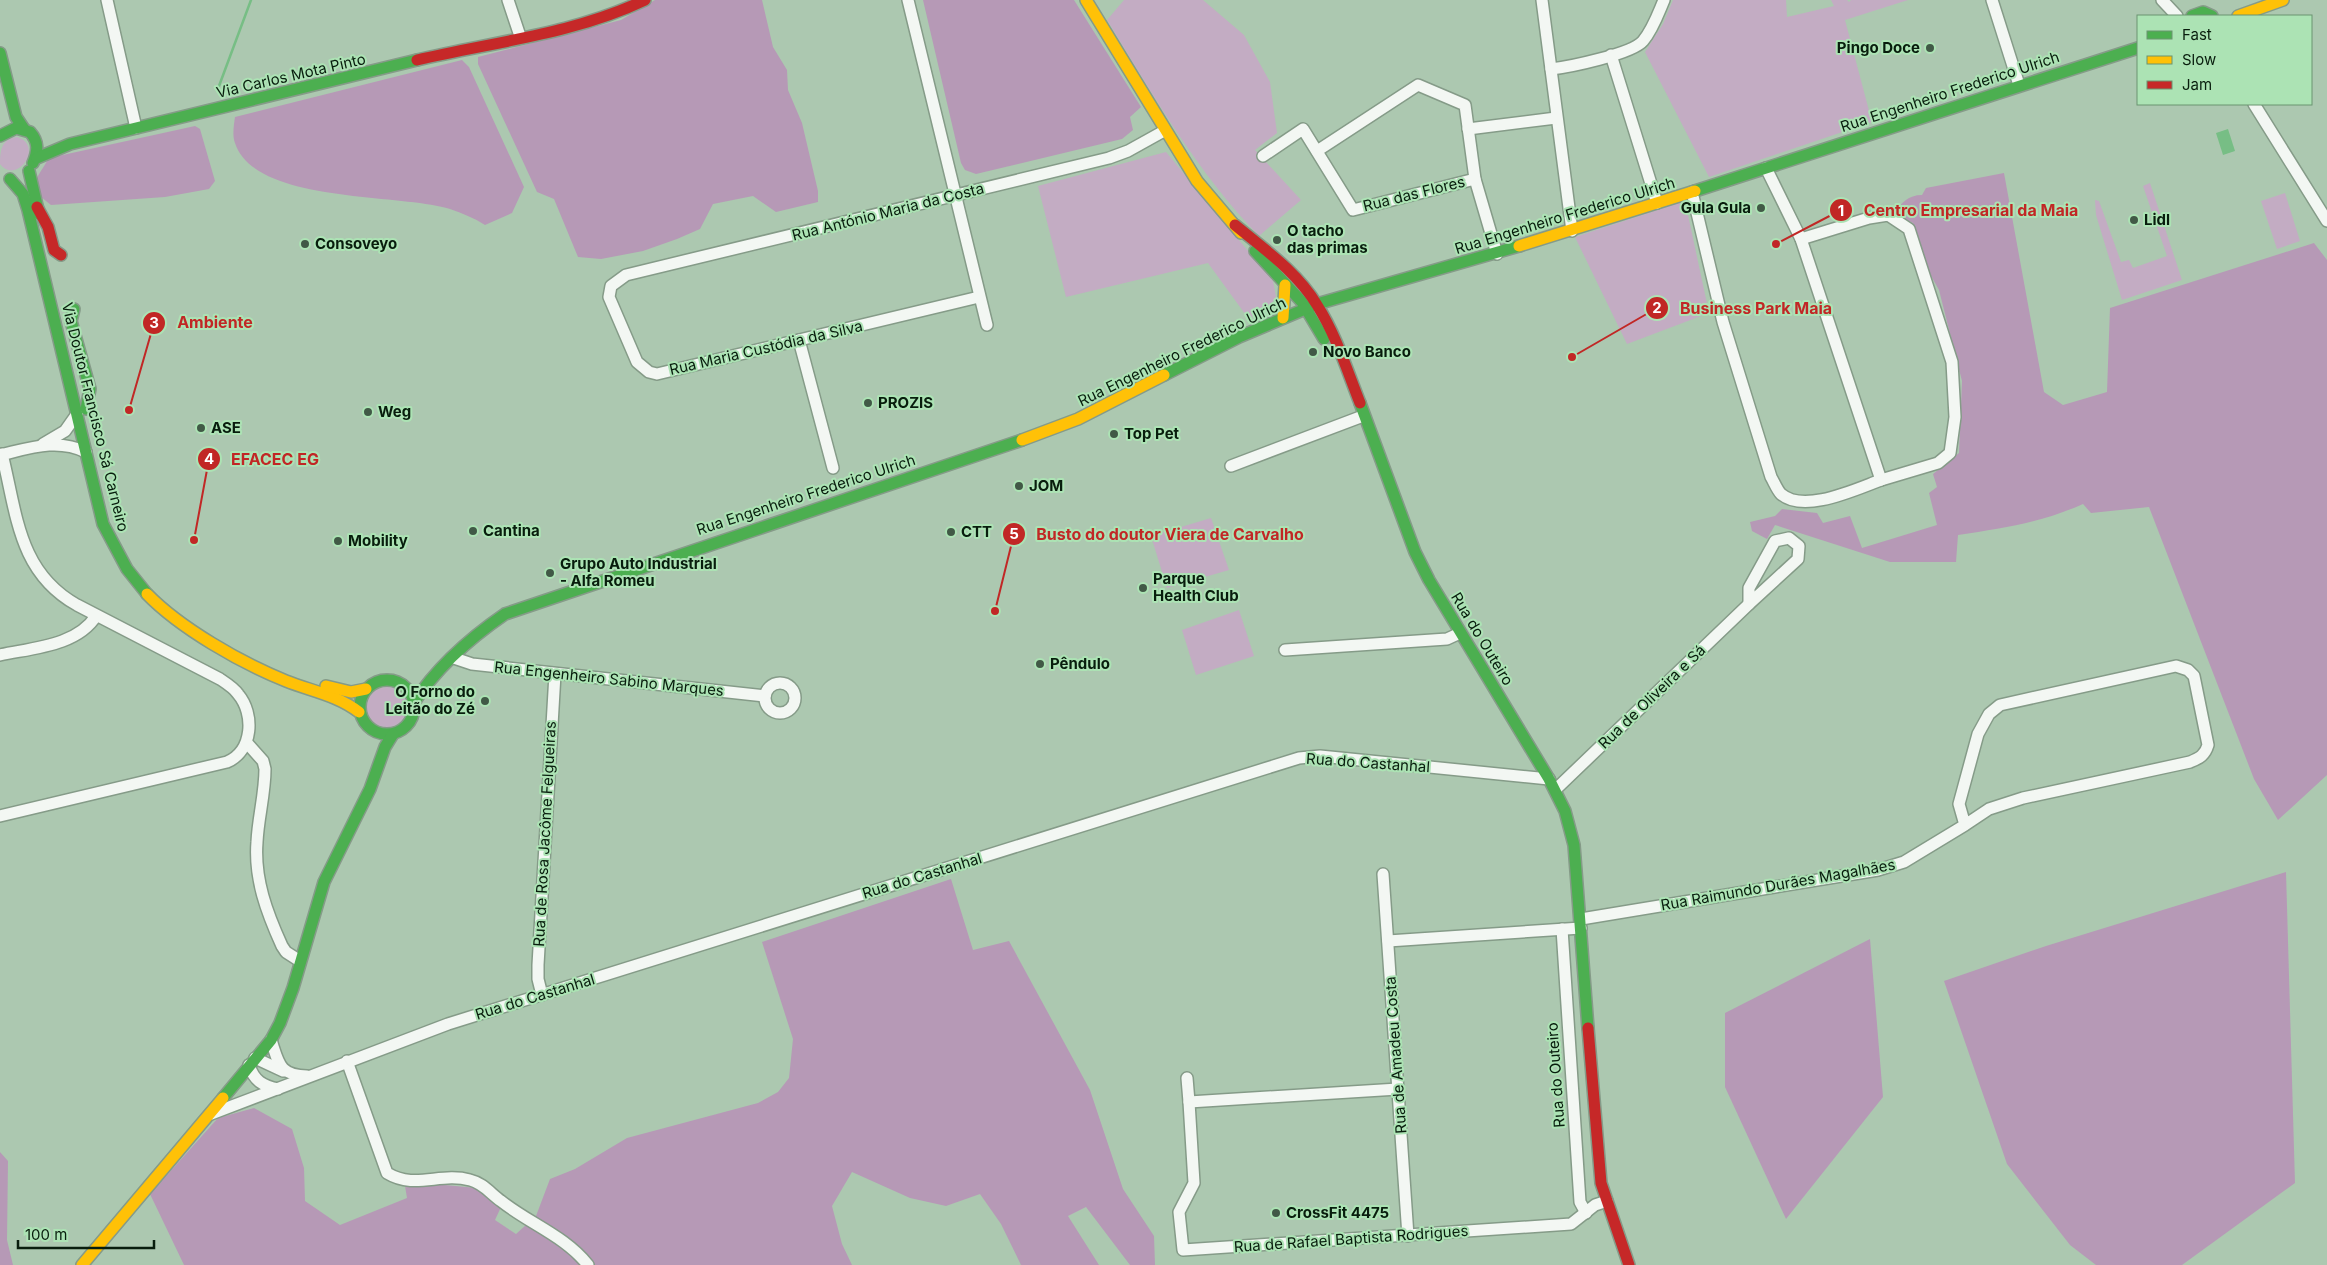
<svg xmlns="http://www.w3.org/2000/svg" width="2327" height="1265" font-family="Inter,sans-serif">
<rect width="100%" height="100%" fill="#acc8b0"/>
<g fill="#c3acc3">
<path d="M1124 0H1203L1244 35 1270 82 1277 133 1255 150 1301 200 1259 236C1197 172 1153 95 1107 20Z"/>
<path d="M1673 0H1786L1787 17 1834 6 1831 0H1847L1849 2 1851 0H1908L1845 20 1872 122 1709 177 1645 52 1663 24Z"/>
<path d="M17 137C45 145 17 186 0 164 0 151 1 139 17 137Z"/>
<path d="M1166 152 1273 281 1276 297 1266 311 1248 318 1208 263 1066 297 1038 186Z"/>
<path d="M2150 183 2182 280 2122 300 2096 215 2095 200 2099 201 2121 262 2129 260 2133 268 2167 256 2143 186Z"/>
<path d="M2285 193 2300 241 2277 249 2261 201Z"/>
<path d="M1685 201 1709 313 1627 344 1575 237Z"/>
<path d="M1211 518 1229 570 1167 588 1151 536Z"/>
<path d="M1239 610 1254 656 1196 675 1182 630Z"/>
<circle cx="387" cy="707" r="20"/>
</g>
<g fill="#b699b6">
<path d="M655 0H762L773 47 787 70 788 90 802 123 818 191V202L776 212 753 196 713 204 700 229 677 239 643 251 601 259 578 257 554 199 537 192 478 64V57L621 20Z"/>
<path d="M923 0H1074L1141 107 1130 117 1133 130 1122 139 976 174 965 170 961 163Z"/>
<path d="M462 60 469 67 524 187 512 213 485 225C474 218 462 213 450 209 399 193 255 204 235 143 232 136 234 124 235 117Z"/>
<path d="M195 126 200 129 215 181 209 189 165 197 51 205 41 197 36 179 49 158Z"/>
<path d="M2004 173 2044 392 2063 405 2107 392 2110 308 2314 243 2327 260V775L2278 820 2254 779 2149 507 2091 513 2083 504C2040 523 2004 528 1958 535L1956 562H1890L1775 525 1767 539 1752 531 1750 522 1775 516 1782 509 1817 513 1823 523 1850 516 1862 548 1937 525 1929 493 1937 487 1933 474 1959 453 1962 381 1939 290 1925 265 1913 223 1893 213C1902 203 1908 195 1922 195L1926 188Z"/>
<path d="M2286 872 2295 1183 2182 1265H2096L2070 1245 2007 1164 1944 981 2046 946Z"/>
<path d="M951 879 973 950 1009 941 1090 1090 1123 1189 1154 1236 1155 1265H1130L1086 1207 1068 1216 1099 1265H1021L1001 1224 980 1194 946 1206 910 1198 852 1172 832 1206 842 1244 852 1265H184L150 1194 218 1118 254 1108 292 1129 304 1168 305 1201 340 1225 407 1198 405 1186 434 1184 477 1188 501 1207 495 1220 516 1234 536 1216 550 1179 575 1169 627 1138 758 1103 778 1092 789 1078 793 1039 762 942Z"/>
<path d="M1870 939 1883 1097 1786 1219 1725 1087V1013Z"/>
<path d="M0 1152 8 1161 7 1240 13 1265H0Z"/>
</g>
<path fill="#77be85" d="M2228 129 2235 151 2223 155 2216 133Z"/>
<g fill="none" stroke-linecap="round" stroke-linejoin="round">
<path stroke="#77be85" stroke-width="2.5" d="M219 86 251 0"/>
<defs>
<g id="street">
<path d="M107 0 136 128"/>
<path d="M508 0 520 36"/>
<path d="M908 0 987 325"/>
<path d="M1542 0 1572 231"/>
<path d="M1992 0 2019 85"/>
<path d="M2162 0 2177 16"/>
<path d="M1611 55 1657 203"/>
<path d="M1551 69C1569 67 1632 54 1643 41 1653 29 1658 14 1664 0"/>
<path d="M2254 104 2327 221"/>
<path d="M1468 129 1556 118"/>
<path d="M1317 151 1418 85 1465 105 1475 179 1497 254"/>
<path d="M1263 156 1303 129 1353 210 1475 179"/>
<path d="M1692 192 1723 322 1771 477C1774 482 1777 490 1781 494 1804 514 1856 489 1881 480L1801 239 1766 168"/>
<path d="M1801 239 1869 218 1888 215 1909 229 1952 362 1955 417 1950 453 1938 463 1881 480"/>
<path d="M979 297 657 374 649 372 637 362 609 297 611 286 626 275 1109 158 1128 151 1164 131"/>
<path d="M799 340 833 468"/>
<path d="M43 444 65 431 77 414"/>
<path d="M0 455C30 448 57 438 86 452"/>
<path d="M1231 466 1363 416"/>
<path d="M1789 538 1799 546 1798 559 1749 604V588L1775 541Z"/>
<path d="M1285 650 1447 639 1460 633"/>
<path d="M0 655C32 648 77 646 96 616"/>
<path d="M454 658 472 664 765 696"/>
<circle cx="780" cy="698" r="15"/>
<path d="M247 743 263 761 265 769C265 794 258 818 257 842 254 879 267 913 282 946L286 952 300 961"/>
<path d="M1555 790 1749 604"/>
<path d="M0 816 227 762C253 751 255 714 238 694 234 688 226 683 220 679L77 605C18 572 17 514 2 454"/>
<path d="M1383 874 1408 1236"/>
<path d="M1581 919 1878 870 1904 862 1965 825 1959 804 1978 734 1989 714 2000 705 2176 666 2188 670 2194 676 2208 745C2205 755 2200 758 2190 762L2023 798 1989 809 1965 825"/>
<path d="M1562 929 1580 1202 1586 1213"/>
<path d="M1388 941 1581 928"/>
<path d="M542 995 538 979V965L555 674"/>
<path d="M271 1040C279 1064 279 1075 307 1076"/>
<path d="M255 1058 283 1071"/>
<path d="M347 1061 387 1173C415 1190 440 1172 470 1180 483 1183 491 1194 501 1201 530 1224 565 1236 588 1265"/>
<path d="M249 1065C254 1081 263 1086 278 1089"/>
<path d="M1187 1078 1189 1102 1398 1089"/>
<path d="M1189 1102 1194 1183 1179 1212 1183 1250 1571 1224 1595 1205 1607 1201"/>
<path d="M211 1114 448 1024 1299 758 1320 756 1549 779"/>
</g>
<g id="fast">
<path d="M2192 16 2203 12 2212 16"/>
<path d="M0 53 16 117 24 129"/>
<path d="M0 136 16 128 30 132C39 142 38 151 33 163"/>
<path d="M37 158 70 144 417 60"/>
<path d="M29 171 39 214"/>
<path d="M10 179 23 194 28 210 103 524 127 569 147 594"/>
<path d="M1695 191 2138 48"/>
<path d="M1255 251 1302 302 1324 339"/>
<path d="M74 309 71 321 90 389 86 409"/>
<path d="M1164 375 1239 337 1317 304 1519 246"/>
<path d="M1360 403 1415 552 1429 580 1549 779 1565 811 1574 845 1588 1028"/>
<circle cx="387" cy="707" r="27"/>
<path d="M413 704C436 668 470 638 505 614L1022 440"/>
<path d="M223 1098 271 1040 280 1023 293 988 324 882 370 789 385 747 393 734"/>
</g>
<g id="slow">
<path d="M1086 0 1197 181 1241 233"/>
<path d="M2238 16 2283 0"/>
<path d="M1519 246 1695 191"/>
<path d="M1283 318 1285 285"/>
<path d="M1022 440 1078 419 1164 375"/>
<path d="M147 594C180 628 241 663 286 681 311 691 337 695 359 712"/>
<path d="M326 686 351 692 366 689"/>
<path d="M82 1265 223 1098"/>
</g>
<g id="jam">
<path d="M417 60C493 42 574 34 645 0"/>
<path d="M37 207 48 227 54 250 61 255"/>
<path d="M1235 225C1264 249 1297 272 1317 305 1336 335 1347 370 1360 403"/>
<path d="M1588 1028 1601 1183 1629 1265"/>
</g>
</defs>
<use href="#street" stroke="#859b88" stroke-width="14"/>
<use href="#fast" stroke="#859b88" stroke-width="14"/>
<use href="#slow" stroke="#859b88" stroke-width="14"/>
<use href="#jam" stroke="#859b88" stroke-width="14"/>
<use href="#street" stroke="#f3f7f3" stroke-width="11"/>
<use href="#fast" stroke="#4caf50" stroke-width="11"/>
<use href="#slow" stroke="#ffc107" stroke-width="11"/>
<use href="#jam" stroke="#c62828" stroke-width="11"/>
</g>
<g fill="#415946" stroke="#ace3b4" stroke-width="2">
<circle cx="1930" cy="48" r="5"/>
<circle cx="1761" cy="208" r="5"/>
<circle cx="2134" cy="220" r="5"/>
<circle cx="1277" cy="240" r="5"/>
<circle cx="305" cy="244" r="5"/>
<circle cx="1313" cy="352" r="5"/>
<circle cx="868" cy="403" r="5"/>
<circle cx="368" cy="412" r="5"/>
<circle cx="201" cy="428" r="5"/>
<circle cx="1114" cy="434" r="5"/>
<circle cx="1019" cy="486" r="5"/>
<circle cx="473" cy="531" r="5"/>
<circle cx="951" cy="532" r="5"/>
<circle cx="338" cy="541" r="5"/>
<circle cx="550" cy="573" r="5"/>
<circle cx="1143" cy="588" r="5"/>
<circle cx="1040" cy="664" r="5"/>
<circle cx="485" cy="701" r="5"/>
<circle cx="1276" cy="1213" r="5"/>
</g>
<g text-anchor="middle" stroke-width="4" stroke-linejoin="round" paint-order="stroke">
<g font-size="15" font-weight="bold" fill="#081d0d" stroke="#ace3b4" text-anchor="start">
<text x="1920" y="53" text-anchor="end">Pingo Doce</text>
<text x="1751" y="213" text-anchor="end">Gula Gula</text>
<text x="2144" y="225">Lidl</text>
<text x="1287" y="236">O tacho<tspan x="1287" dy="17">das primas</tspan></text>
<text x="315" y="249">Consoveyo</text>
<text x="1323" y="357">Novo Banco</text>
<text x="878" y="408">PROZIS</text>
<text x="378" y="417">Weg</text>
<text x="211" y="433">ASE</text>
<text x="1124" y="439">Top Pet</text>
<text x="1029" y="491">JOM</text>
<text x="483" y="536">Cantina</text>
<text x="961" y="537">CTT</text>
<text x="348" y="546">Mobility</text>
<text x="560" y="569">Grupo Auto Industrial<tspan x="560" dy="17">- Alfa Romeu</tspan></text>
<text x="1153" y="584">Parque<tspan x="1153" dy="17">Health Club</tspan></text>
<text x="1050" y="669">Pêndulo</text>
<text x="475" y="697" text-anchor="end">O Forno do<tspan x="475" dy="17">Leitão do Zé</tspan></text>
<text x="1286" y="1218">CrossFit 4475</text>
</g>
<g font-size="15" fill="#081d0d" stroke="#ace3b4">
<text transform="translate(291 76) rotate(-13)" y="5">Via Carlos Mota Pinto</text>
<text transform="translate(1950 92) rotate(-18)" y="5">Rua Engenheiro Frederico Ulrich</text>
<text transform="translate(1414 194) rotate(-14)" y="5">Rua das Flores</text>
<text transform="translate(888 212) rotate(-14)" y="5">Rua António Maria da Costa</text>
<text transform="translate(1565 216) rotate(-17)" y="5">Rua Engenheiro Frederico Ulrich</text>
<text transform="translate(766 348) rotate(-13)" y="5">Rua Maria Custódia da Silva</text>
<text transform="translate(1182 352) rotate(-26)" y="5">Rua Engenheiro Frederico Ulrich</text>
<text transform="translate(95 417) rotate(76)" y="5">Via Doutor Francisco Sá Carneiro</text>
<text transform="translate(806 495) rotate(-18)" y="5">Rua Engenheiro Frederico Ulrich</text>
<text transform="translate(1482 639) rotate(59)" y="5">Rua do Outeiro</text>
<text transform="translate(609 679) rotate(6)" y="5">Rua Engenheiro Sabino Marques</text>
<text transform="translate(1652 697) rotate(-44)" y="5">Rua de Oliveira e Sá</text>
<text transform="translate(1368 763) rotate(4)" y="5">Rua do Castanhal</text>
<text transform="translate(545 834) rotate(-87)" y="5">Rua de Rosa Jacôme Felgueiras</text>
<text transform="translate(922 876) rotate(-17)" y="5">Rua do Castanhal</text>
<text transform="translate(1778 885) rotate(-10)" y="5">Rua Raimundo Durães Magalhães</text>
<text transform="translate(535 997) rotate(-17)" y="5">Rua do Castanhal</text>
<text transform="translate(1396 1055) rotate(-94)" y="5">Rua de Amadeu Costa</text>
<text transform="translate(1556 1075) rotate(-94)" y="5">Rua do Outeiro</text>
<text transform="translate(1351 1239) rotate(-4)" y="5">Rua de Rafael Baptista Rodrigues</text>
</g>
</g>
<path fill="none" stroke="#c12725" stroke-width="2" d="M1776 244L1841 210M1572 357L1657 308M129 410L154 323M194 540L209 459M995 611L1014 534"/>
<g fill="#c12725" stroke="#ace3b4" stroke-width="2">
<circle cx="1776" cy="244" r="5"/>
<circle cx="1572" cy="357" r="5"/>
<circle cx="129" cy="410" r="5"/>
<circle cx="194" cy="540" r="5"/>
<circle cx="995" cy="611" r="5"/>
<circle cx="1841" cy="210" r="12"/>
<circle cx="1657" cy="308" r="12"/>
<circle cx="154" cy="323" r="12"/>
<circle cx="209" cy="459" r="12"/>
<circle cx="1014" cy="534" r="12"/>
</g>
<g font-size="15" text-anchor="middle" font-weight="bold" fill="#fff">
<text x="1841" y="216">1</text>
<text x="1657" y="313">2</text>
<text x="154" y="328">3</text>
<text x="209" y="464">4</text>
<text x="1014" y="539">5</text>
</g>
<g font-size="16" text-anchor="middle" font-weight="bold" fill="#c12725" stroke="#ace3b4" stroke-width="4" stroke-linejoin="round" paint-order="stroke">
<text x="1971" y="216">Centro Empresarial da Maia</text>
<text x="1756" y="314">Business Park Maia</text>
<text x="215" y="328">Ambiente</text>
<text x="275" y="465">EFACEC EG</text>
<text x="1170" y="540">Busto do doutor Viera de Carvalho</text>
</g>
<rect x="2137" y="15" width="175" height="90" fill="#ace3b4" stroke="#6a9471"/>
<rect x="2147" y="31" width="25" height="8" fill="#4caf50" stroke="#6a9471"/>
<text x="2182" y="40" font-size="15" fill="#081d0d">Fast</text>
<rect x="2147" y="56" width="25" height="8" fill="#ffc107" stroke="#6a9471"/>
<text x="2182" y="65" font-size="15" fill="#081d0d">Slow</text>
<rect x="2147" y="81" width="25" height="8" fill="#c62828" stroke="#6a9471"/>
<text x="2182" y="90" font-size="15" fill="#081d0d">Jam</text>
<path d="M18 1240v8h136v-8" fill="none" stroke="#081d0d" stroke-width="2.5"/>
<text x="25" y="1240" font-size="15" fill="#081d0d" stroke="#ace3b4" stroke-width="4" paint-order="stroke">100 m</text>
</svg>
